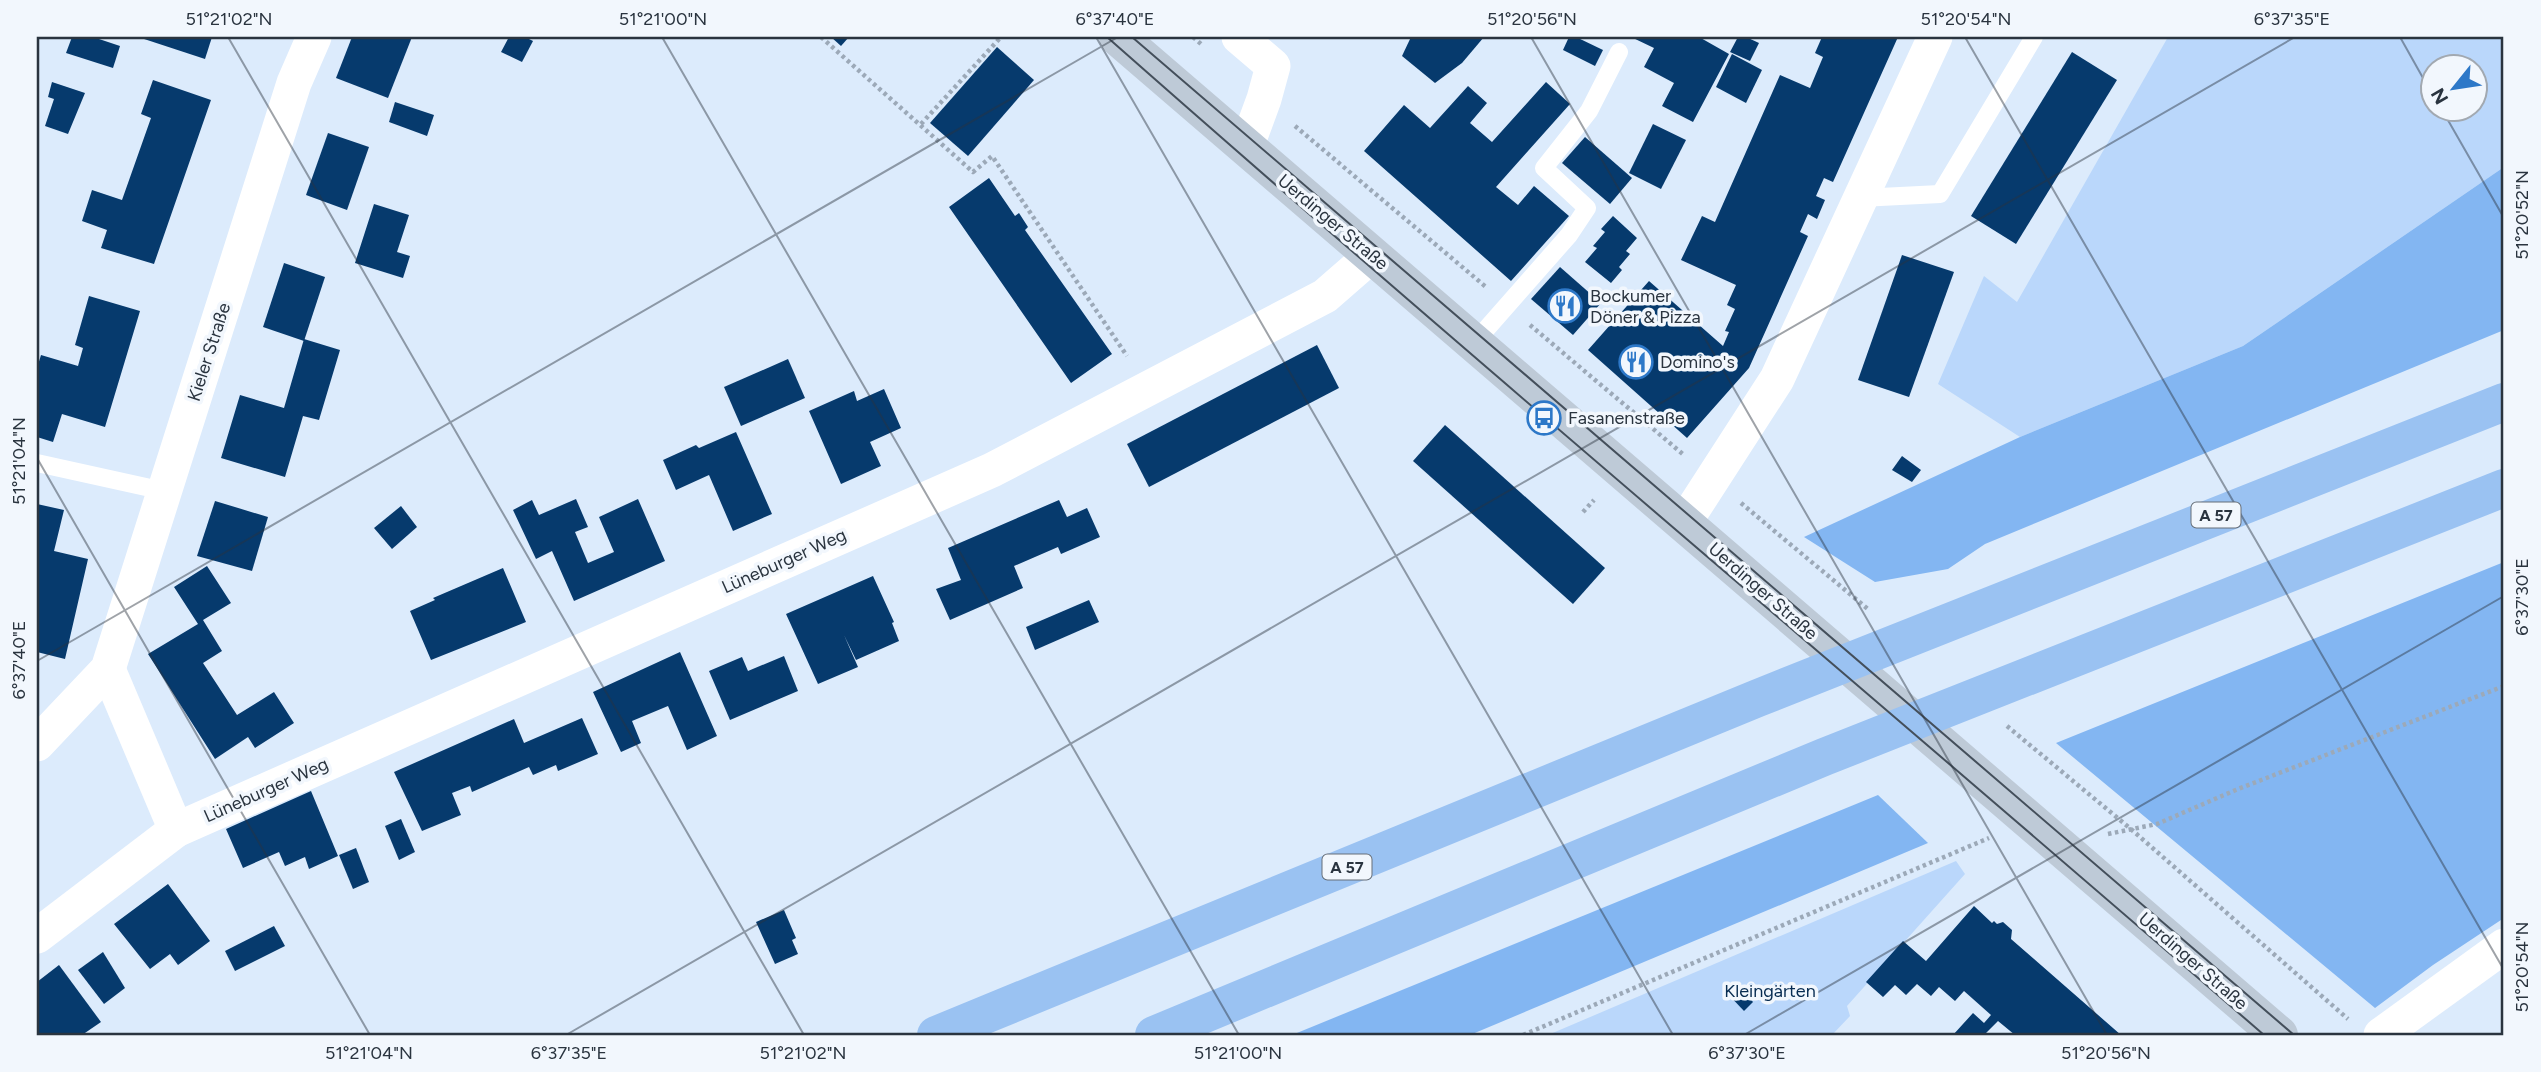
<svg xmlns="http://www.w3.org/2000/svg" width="2541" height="1072" font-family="Figtree,sans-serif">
<rect width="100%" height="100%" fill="#dcebfc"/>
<g fill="#bad7fb" fill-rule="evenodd">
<path d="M2168 37H2504V167L2243 346 2020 437 1938 384 1984 276 2017 302ZM2432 66H2474V108H2432Z"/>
<path d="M1956 861 1965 874 1847 1006 1850 1016 1832 1035H1548Z"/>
</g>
<g fill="#83b6f2">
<path d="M2504 167V330L1985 544 1948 569 1875 582 1804 537 2020 437 2243 346Z"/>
<path d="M2504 562V918L2433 965 2375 1008 2056 743Z"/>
<path d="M1878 795 1928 843 1470 1035H1292Z"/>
</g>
<g fill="#063a6d">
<path d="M72 37H93L120 46 113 68 66 53Z"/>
<path d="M138 37H212L205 59Z"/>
<path d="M352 37H412L388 98 336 78Z"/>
<path d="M509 37H525L533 41 522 62 501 52Z"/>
<path d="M831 37H849L841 46Z"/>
<path d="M1411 37H1484L1462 63 1435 83 1402 56Z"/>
<path d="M1569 37H1576L1603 50 1595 66 1563 50Z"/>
<path d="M1631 37H1699L1729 54 1693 122 1662 106 1674 83 1644 67 1654 48Z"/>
<path d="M1738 37H1746L1759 43 1750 61 1730 52Z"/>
<path d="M1822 37H1898L1833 182 1824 178 1816 196 1825 200 1817 219 1808 214 1800 232 1808 236 1749 368 1687 438 1588 350 1649 281 1723 346 1729 332 1725 331 1735 309 1727 305 1736 285 1681 260 1702 216 1715 222 1780 75 1810 88 1823 57 1815 53Z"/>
<path d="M997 47 1034 80 968 156 930 123Z"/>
<path d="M2072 52 2117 80 2016 244 1971 216Z"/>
<path d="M1732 54 1762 70 1746 103 1716 87Z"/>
<path d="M153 80 211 100 154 264 101 248 107 230 82 221 92 190 122 200 151 118 141 114Z"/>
<path d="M52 82 85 93 68 134 45 126 54 99 48 97Z"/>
<path d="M1546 82 1570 104 1496 187 1518 205 1534 186 1569 216 1511 281 1364 151 1404 105 1430 128 1468 86 1487 103 1470 123 1492 142Z"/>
<path d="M395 102 434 115 427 136 389 122Z"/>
<path d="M1653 124 1686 140 1661 189 1629 173Z"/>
<path d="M328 133 369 147 347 210 306 195Z"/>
<path d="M1585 137 1632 178 1610 204 1562 163Z"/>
<path d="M989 178 1015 216 1019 213 1028 227 1025 230 1112 354 1071 383 949 207Z"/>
<path d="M374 204 409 215 397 252 410 256 403 278 355 263Z"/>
<path d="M1613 216 1637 238 1626 251 1630 254 1619 267 1622 270 1611 283 1585 262 1597 248 1593 246 1605 232 1601 229Z"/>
<path d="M1902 255 1954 272 1909 397 1858 380Z"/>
<path d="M284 263 325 277 304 341 263 327Z"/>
<path d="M1560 267 1601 303 1573 335 1531 299Z"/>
<path d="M89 296 140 311 105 427 62 414 53 442 37 437V368L41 355 78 366 83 348 75 345Z"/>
<path d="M304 339 340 350 319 420 303 416 285 477 221 458 240 395 284 408Z"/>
<path d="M1317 345 1339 388 1149 487 1127 444Z"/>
<path d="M788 359 805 398 741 426 724 387Z"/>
<path d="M884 389 901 428 870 442 881 466 841 484 809 411 854 391 857 401Z"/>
<path d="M1445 425 1605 568 1573 604 1413 461Z"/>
<path d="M736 432 772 514 733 531 709 475 676 490 663 460 696 445 699 448Z"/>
<path d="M1902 456 1921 470 1912 482 1892 470Z"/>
<path d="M576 499 588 527 575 532 588 563 614 552 599 517 638 499 665 561 574 601 552 551 536 559 513 510 532 500 539 515Z"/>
<path d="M1059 500 1067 517 1087 508 1100 537 1061 554 1058 547 1014 566 1023 588 950 620 936 589 961 580 948 548Z"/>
<path d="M215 501 268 517 252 571 197 556Z"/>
<path d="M37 504 64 510 54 551 88 559 65 659 37 652 39 549H37Z"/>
<path d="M401 506 417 527 392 549 374 528Z"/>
<path d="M207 566 231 603 203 620 222 651 203 663 237 715 274 692 294 723 255 748 248 737 215 759 148 654 198 624 174 587Z"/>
<path d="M503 568 526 622 431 660 410 611 435 600 433 598Z"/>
<path d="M873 576 894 622 892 623 899 641 856 660 844 635 858 667 818 684 786 614Z"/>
<path d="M1089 600 1099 622 1035 650 1026 627Z"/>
<path d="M680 652 717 736 687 750 668 706 632 721 641 743 621 752 593 692Z"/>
<path d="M784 656 798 691 730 720 709 671 742 657 748 671Z"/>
<path d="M582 718 598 754 558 771 556 765 533 775 529 767 472 792 470 786 452 793 461 815 422 831 394 772 514 719 524 743Z"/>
<path d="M311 791 338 856 309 869 305 857 285 866 279 852 243 868 226 829Z"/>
<path d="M401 819 415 852 399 860 385 826Z"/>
<path d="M356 848 369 882 353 889 339 855Z"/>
<path d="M168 884 210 941 178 965 170 954 150 969 114 924Z"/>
<path d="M1974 906 1992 923 1994 921 1997 924 2003 922 2012 930 2011 939 2121 1035H2015L1998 1021 1984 1035H1953L1973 1013 1984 1023 1991 1015 1964 991 1955 1001 1939 987 1931 996 1917 984 1906 995 1895 985 1883 997 1866 982 1903 941 1926 961Z"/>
<path d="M784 910 796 938 792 940 798 954 775 964 756 922Z"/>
<path d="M274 926 285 946 235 971 225 951Z"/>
<path d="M103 952 125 988 104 1004 78 970Z"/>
<path d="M59 965 101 1022 82 1035H37V982Z"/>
<path d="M1735 982 1753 1002 1744 1011 1726 992Z"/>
</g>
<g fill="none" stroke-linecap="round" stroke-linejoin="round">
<g stroke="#9ca9b8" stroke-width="4.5" stroke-dasharray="3.5 3.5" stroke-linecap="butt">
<path d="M821 37 973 172 992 156 1127 356"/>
<path d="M1193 37 1201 44"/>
<path d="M921 124 1001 37"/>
<path d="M1295 126 1486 287"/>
<path d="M1530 325 1684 455"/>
<path d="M1741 503 1869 610"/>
<path d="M1583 512 1594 500"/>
<path d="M2007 726 2132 830 2348 1019"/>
<path d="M2108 834 2157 824 2238 789 2504 686"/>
<path d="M1523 1035 1989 838"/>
</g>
<g stroke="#fff" stroke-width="18">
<path d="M1860 198 1940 194 2034 37"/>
<path d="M1474 343 1569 235 1587 208 1544 168 1589 111 1619 52"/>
<path d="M37 463 164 491"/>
</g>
<g stroke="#fff" stroke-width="35">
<path d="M1239 37 1273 66 1264 99 1246 148"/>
<path d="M1684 523 1777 379 1935 37"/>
<path d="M37 744 108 669 294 83 314 37"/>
<path d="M176 830 992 470 1325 296 1372 255"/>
<path d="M37 936 176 830 108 669"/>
<path d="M2381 1035 2504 946"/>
</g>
<path stroke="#becad7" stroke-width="38" d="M1118 37 2279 1035"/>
<g stroke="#9ac2f2" stroke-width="38">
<path d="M936 1035 1758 698 2504 402"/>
<path d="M1154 1035 1824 757 2504 488"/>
</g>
<g stroke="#444f5b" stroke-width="2">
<path d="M1107 37C1489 374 1879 701 2264 1035"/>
<path d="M1132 37 2294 1035"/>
</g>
</g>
<path fill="none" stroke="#2a343f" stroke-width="2" stroke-opacity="0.45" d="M228 37 804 1035M662 37 1239 1035M1096 37 1673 1035M1531 37 2107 1035M1965 37 2504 970M2400 37 2432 94M2441 108 2504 218M37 458 370 1035M37 661 1118 37M566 1035 2295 37M1744 1035 2504 596"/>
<defs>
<symbol id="restaurant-ring" viewBox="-11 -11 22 22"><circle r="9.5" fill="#f2f7fd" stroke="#2d78c8" stroke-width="1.5"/><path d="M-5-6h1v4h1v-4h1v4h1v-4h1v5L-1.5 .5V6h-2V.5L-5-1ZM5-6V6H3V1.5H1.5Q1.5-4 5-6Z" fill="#2d78c8"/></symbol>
<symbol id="bus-ring" viewBox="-11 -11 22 22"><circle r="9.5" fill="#f2f7fd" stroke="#2d78c8" stroke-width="1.5"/><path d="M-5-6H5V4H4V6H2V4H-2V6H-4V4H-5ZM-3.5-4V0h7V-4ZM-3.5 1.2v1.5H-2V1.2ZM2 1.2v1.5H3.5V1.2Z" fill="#2d78c8"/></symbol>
</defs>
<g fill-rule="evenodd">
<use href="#restaurant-ring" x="1546" y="287" width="38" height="38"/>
<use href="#restaurant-ring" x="1617" y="343" width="38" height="38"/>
<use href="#bus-ring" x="1525" y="399" width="38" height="38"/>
</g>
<g text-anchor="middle" stroke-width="7" stroke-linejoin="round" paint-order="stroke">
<g fill="#f2f7fd" stroke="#666e78" stroke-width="2">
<rect x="2191.5" y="502.5" width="49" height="25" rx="5"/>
<rect x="1322.5" y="854.5" width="49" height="25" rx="5"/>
</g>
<g font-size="16" font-weight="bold" fill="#2a343f">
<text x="2216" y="521">A 57</text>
<text x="1347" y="873">A 57</text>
</g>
<g font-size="18" fill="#2a343f" stroke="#f2f7fd">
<text transform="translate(1333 222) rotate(40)" y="6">Uerdinger Straße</text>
<text transform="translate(209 352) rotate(-72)" y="6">Kieler Straße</text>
<text transform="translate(784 561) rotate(-24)" y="6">Lüneburger Weg</text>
<text transform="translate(1763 591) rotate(41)" y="6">Uerdinger Straße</text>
<text transform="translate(266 790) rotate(-24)" y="6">Lüneburger Weg</text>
<text transform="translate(2193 961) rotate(41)" y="6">Uerdinger Straße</text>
</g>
<g font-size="18" fill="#2a343f" stroke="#f2f7fd" text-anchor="start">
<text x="1590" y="302">Bockumer<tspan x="1590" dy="21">Döner &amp; Pizza</tspan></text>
<text x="1660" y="368">Domino's</text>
<text x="1568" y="424">Fasanenstraße</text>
</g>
<g font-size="18" fill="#072c51" stroke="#f2f7fd">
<text x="1770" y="997">Kleingärten</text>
</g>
</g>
<rect width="2541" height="1072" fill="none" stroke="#f2f7fd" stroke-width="77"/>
<g transform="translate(2454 88) rotate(240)"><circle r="33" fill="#f2f7fd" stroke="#a2a9b1" stroke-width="2"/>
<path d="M0-5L12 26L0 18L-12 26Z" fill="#2d78c8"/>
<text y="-10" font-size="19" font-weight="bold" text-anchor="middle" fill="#2a343f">N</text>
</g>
<rect x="38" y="38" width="2464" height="996" fill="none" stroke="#2a343f" stroke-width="2.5"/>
<g font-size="18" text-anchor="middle" fill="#2a343f">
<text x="229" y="25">51°21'02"N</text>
<text x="663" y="25">51°21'00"N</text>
<text x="1115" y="25">6°37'40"E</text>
<text x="1532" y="25">51°20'56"N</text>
<text x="1966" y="25">51°20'54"N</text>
<text x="2292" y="25">6°37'35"E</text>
<text transform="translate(2522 215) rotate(-90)" y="6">51°20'52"N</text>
<text transform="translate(19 461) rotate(-90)" y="6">51°21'04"N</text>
<text transform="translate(2522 597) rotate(-90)" y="6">6°37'30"E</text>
<text transform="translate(19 660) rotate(-90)" y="6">6°37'40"E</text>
<text transform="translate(2522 967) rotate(-90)" y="6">51°20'54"N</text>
<text x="369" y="1059">51°21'04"N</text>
<text x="569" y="1059">6°37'35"E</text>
<text x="803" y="1059">51°21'02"N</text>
<text x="1238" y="1059">51°21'00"N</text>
<text x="1747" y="1059">6°37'30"E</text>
<text x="2106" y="1059">51°20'56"N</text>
</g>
</svg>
